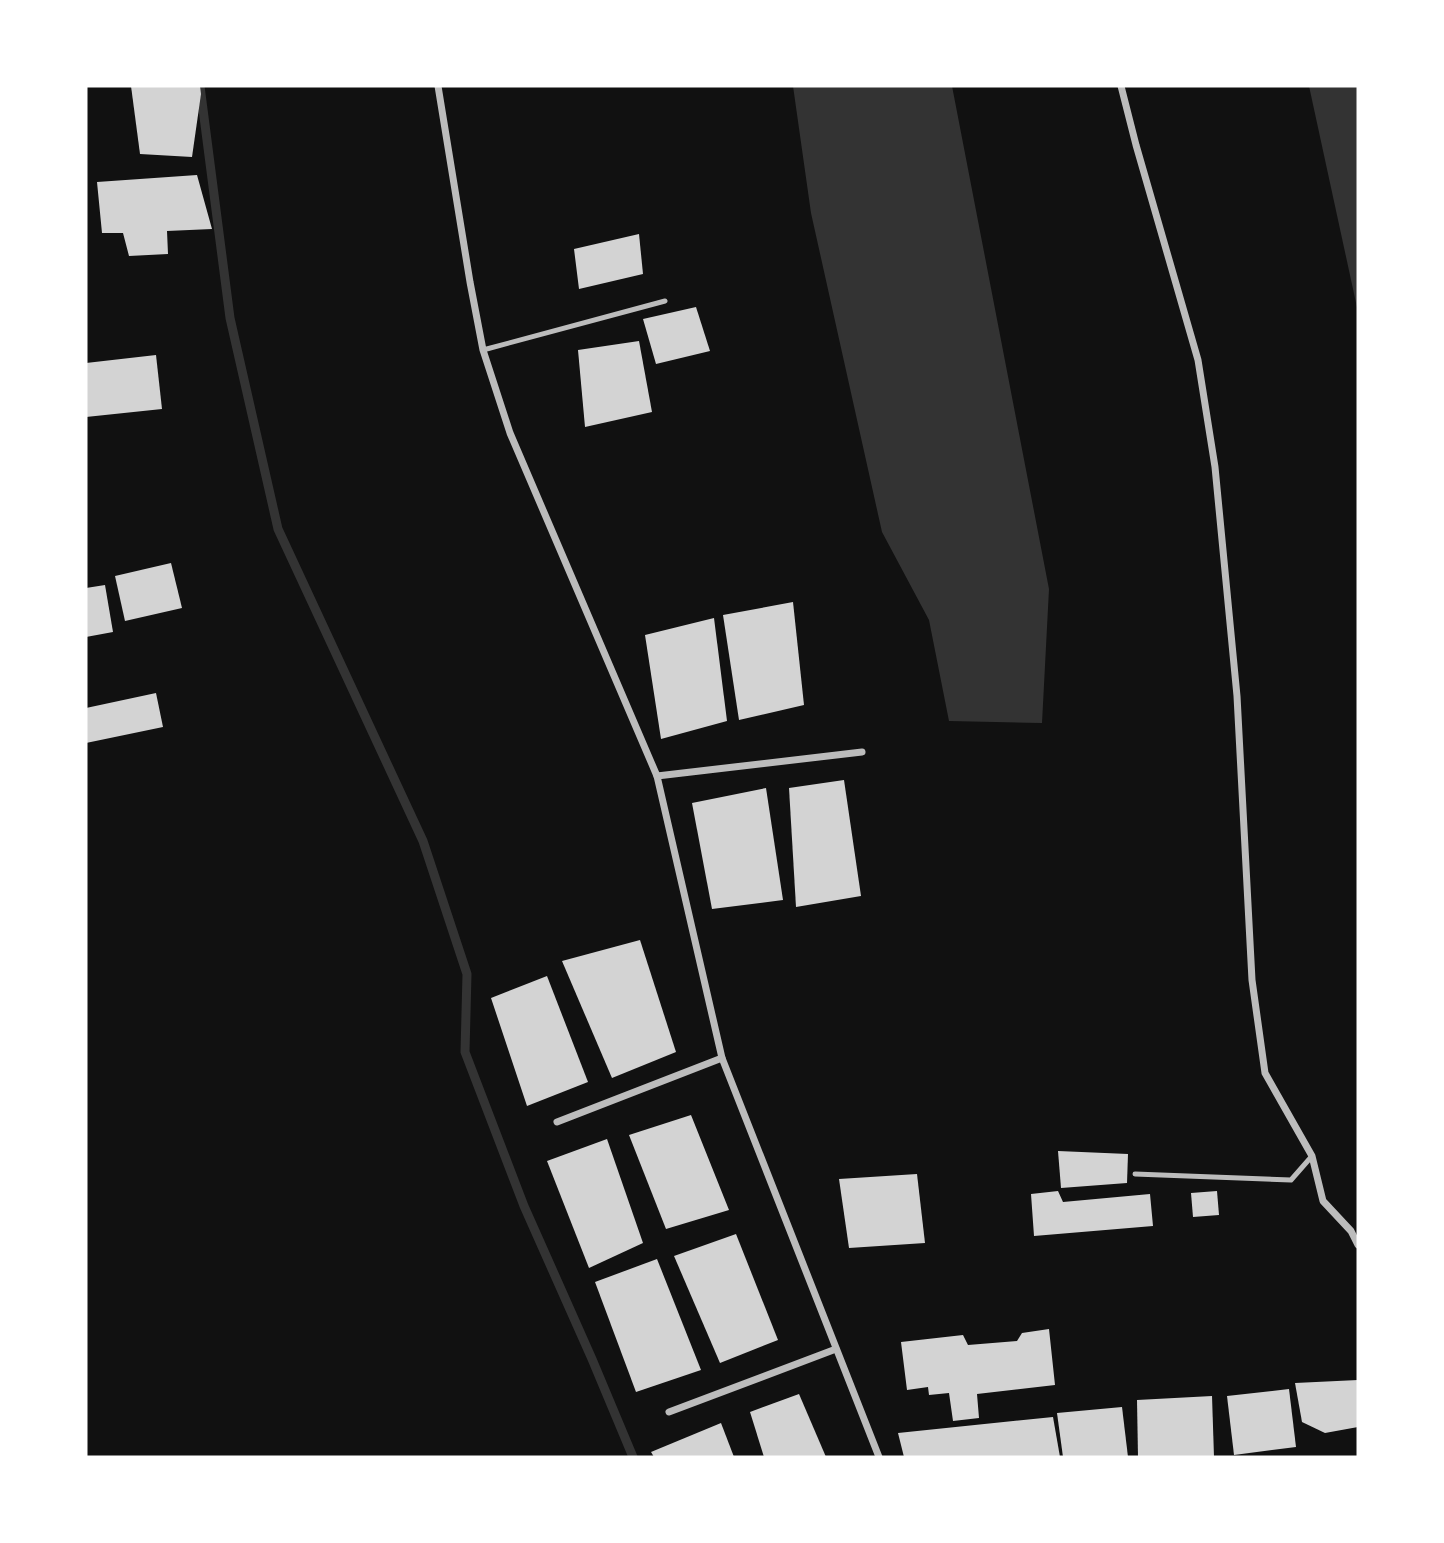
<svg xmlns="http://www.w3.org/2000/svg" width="1444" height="1543" font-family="'Varela Round',sans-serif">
<rect width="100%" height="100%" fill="#111"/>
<g fill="#333">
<path d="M793 86H952L1049 589 1042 723 949 721 929 620 882 532 811 213Z"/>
<path d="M1309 86H1358V312Z"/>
</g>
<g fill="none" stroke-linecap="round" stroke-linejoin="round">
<path stroke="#333" stroke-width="9" d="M200 86 230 318 278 529 423 841 467 974 465 1052 524 1206 592 1359 633 1457"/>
</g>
<g fill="#d3d3d3">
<path d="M131 86H200L201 94 192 157 140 154Z"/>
<path d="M197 175 212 229 167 231 168 254 129 256 123 233H102L97 182Z"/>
<path d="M639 234 643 274 579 289 574 249Z"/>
<path d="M696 307 710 351 656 364 643 319Z"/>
<path d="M639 341 652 412 585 427 578 350Z"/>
<path d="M156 355 162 409 86 417V363Z"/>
<path d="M171 563 182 608 125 621 115 576Z"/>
<path d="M105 585 113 632 86 637V588Z"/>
<path d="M793 602 804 705 739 720 723 615Z"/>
<path d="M714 618 727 721 661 739 645 635Z"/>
<path d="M156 693 163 727 86 743V708Z"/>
<path d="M844 780 861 896 796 907 789 788Z"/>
<path d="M766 788 783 900 712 909 692 803Z"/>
<path d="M640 940 676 1052 612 1078 562 961Z"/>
<path d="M547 976 588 1082 527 1106 491 998Z"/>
<path d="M691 1115 729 1210 666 1229 629 1135Z"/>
<path d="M607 1139 643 1243 589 1268 547 1161Z"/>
<path d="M1058 1151 1128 1154 1127 1183 1061 1188Z"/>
<path d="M917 1174 925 1243 849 1248 839 1179Z"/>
<path d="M1058 1191 1063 1202 1150 1194 1153 1226 1034 1236 1031 1194Z"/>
<path d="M1217 1191 1219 1215 1193 1217 1191 1193Z"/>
<path d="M736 1234 778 1340 720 1363 674 1256Z"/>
<path d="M657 1259 701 1370 636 1392 595 1282Z"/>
<path d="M1049 1329 1055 1385 977 1394 979 1418 953 1421 949 1393 929 1395 928 1387 907 1390 901 1342 963 1335 968 1345 1017 1341 1022 1333Z"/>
<path d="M1358 1380V1427L1325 1433 1302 1422 1295 1383Z"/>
<path d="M1289 1389 1296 1447 1234 1455 1227 1396Z"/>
<path d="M799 1394 826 1457H764L750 1412Z"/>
<path d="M1212 1396 1214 1457H1138L1137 1400Z"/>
<path d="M1122 1407 1128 1457H1063L1057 1413Z"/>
<path d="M1053 1417 1060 1457H904L898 1433Z"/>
<path d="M721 1423 734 1457H654L651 1452Z"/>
</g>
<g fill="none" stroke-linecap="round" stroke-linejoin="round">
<g stroke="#bcbcbc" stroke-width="5">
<path d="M483 350 665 301"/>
<path d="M1135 1174 1291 1180 1312 1156"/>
</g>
<g stroke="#bcbcbc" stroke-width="7">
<path d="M438 86 470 282 483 350 510 433 657 776 722 1058 879 1457"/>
<path d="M1121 86 1136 145 1198 360 1215 467 1237 696 1252 980 1265 1073 1312 1156 1323 1201 1351 1231 1358 1245"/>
<path d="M657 776 862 752"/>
<path d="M557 1122 722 1058"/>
<path d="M669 1412 836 1349"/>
</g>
</g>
<rect width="1444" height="1543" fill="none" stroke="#ffffff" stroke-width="175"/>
</svg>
